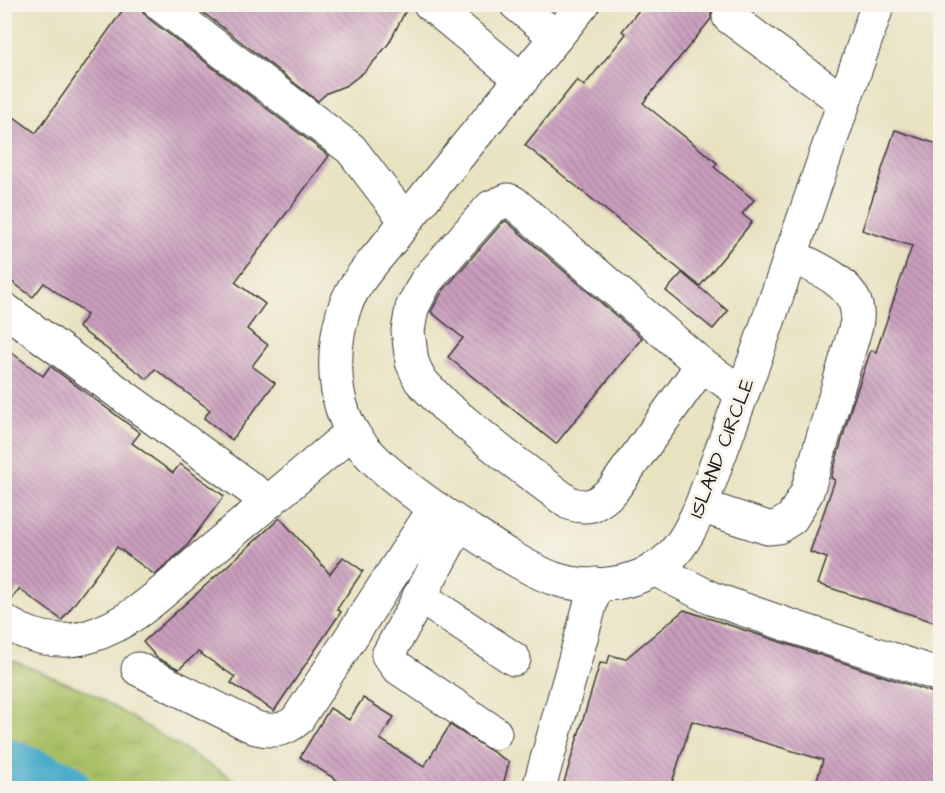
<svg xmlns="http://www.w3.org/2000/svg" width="945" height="793" font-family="'Architects Daughter',sans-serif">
<defs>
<pattern id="grass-tufts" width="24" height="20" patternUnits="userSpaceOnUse" patternTransform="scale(1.5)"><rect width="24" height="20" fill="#a8bf64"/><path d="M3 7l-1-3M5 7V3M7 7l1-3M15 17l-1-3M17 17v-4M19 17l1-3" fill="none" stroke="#90a456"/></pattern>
<pattern id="building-back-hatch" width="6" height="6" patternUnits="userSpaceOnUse" patternTransform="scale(1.5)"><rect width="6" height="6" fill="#ca9fbe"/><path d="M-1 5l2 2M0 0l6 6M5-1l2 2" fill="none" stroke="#a3819a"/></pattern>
</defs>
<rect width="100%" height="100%" fill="#f7f3e8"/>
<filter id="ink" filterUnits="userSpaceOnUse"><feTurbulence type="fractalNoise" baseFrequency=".0167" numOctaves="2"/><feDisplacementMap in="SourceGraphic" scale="12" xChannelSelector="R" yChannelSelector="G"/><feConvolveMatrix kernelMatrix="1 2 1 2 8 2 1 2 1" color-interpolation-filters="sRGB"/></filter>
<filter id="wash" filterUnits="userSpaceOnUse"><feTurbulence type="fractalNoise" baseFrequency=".008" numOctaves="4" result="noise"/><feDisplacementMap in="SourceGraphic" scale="24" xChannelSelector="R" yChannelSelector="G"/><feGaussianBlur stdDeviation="1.35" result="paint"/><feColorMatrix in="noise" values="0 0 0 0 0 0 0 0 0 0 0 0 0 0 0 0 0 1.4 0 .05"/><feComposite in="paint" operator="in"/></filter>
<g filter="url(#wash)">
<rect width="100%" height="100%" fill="#e8e2c1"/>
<path fill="url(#grass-tufts)" stroke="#626e40" stroke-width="1.5" d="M4 657 91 693 248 788H5Z"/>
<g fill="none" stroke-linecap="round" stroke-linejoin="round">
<path stroke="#4bacca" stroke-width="54" d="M4 764 64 788"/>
</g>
<g id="blocks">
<g fill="url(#building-back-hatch)">
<path d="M127 4H142L143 12 149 19 329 156 235 282 265 304 247 329 268 345 252 366 275 383 232 440 204 418 210 410 155 369 147 379 78 327 87 315 44 283 33 297 4 276V110L36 133Z"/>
<path d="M192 4H409L389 43 377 58 364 72 347 85 327 93 318 101Z"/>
<path d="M644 4H716L711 14V19L643 103 717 163 714 167 754 200 742 214 752 222 700 286 525 145 577 80 584 86 626 34 622 31Z"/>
<path d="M895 130 940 145V624L818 584 827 558 810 552 835 480 831 478 852 405 871 350 876 352 912 246 862 230Z"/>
<path d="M506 221 642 338 556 444 448 357 463 338 431 312 442 292 502 223Z"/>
<path d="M682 273 728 311 713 329 666 291Z"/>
<path d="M4 347 43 376 50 366 140 433 132 443 173 473 180 464 224 496 186 547 155 575 117 547 62 620 19 589 8 603 4 602Z"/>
<path d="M280 518 330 574 343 557 363 571 337 609 341 612 274 711 231 683 235 677 198 652 179 669 157 658 143 642Z"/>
<path d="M684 610 934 693H940V789H814L823 760 692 721 670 789H562L600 663 607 664 610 655 625 659Z"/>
<path d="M363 698 394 717 380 739 424 767 450 725 509 762 502 789H351L300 757 330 708 349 720Z"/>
</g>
</g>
</g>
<g filter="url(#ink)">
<use href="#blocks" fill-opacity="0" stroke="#3b3a35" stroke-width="1.5"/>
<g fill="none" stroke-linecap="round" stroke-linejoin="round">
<defs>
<g id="minor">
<path d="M160 4 351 149 406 221"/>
<path d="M430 4 522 80"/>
<path d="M516 4 556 37"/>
<path d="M583 4C521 81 456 156 396 234 378 258 351 283 343 313 332 350 332 399 353 433 372 465 429 505 461 525 487 542 523 567 552 578 589 591 639 586 669 558 684 544 693 524 701 506L756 356 878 4"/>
<path d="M729 17 844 102"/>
<path d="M4 309 269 502"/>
<path d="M702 365 612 491C596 505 590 510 569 503L505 455 445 406 420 380 412 362 408 331 412 308 426 281 491 207 508 200 513 202 702 365 742 393"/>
<path d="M701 506 768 528 778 527 792 518 807 492 856 326C857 321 858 316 857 311 854 282 813 266 790 255"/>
<path d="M459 524 388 655 397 667 495 733"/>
<path d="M654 569 711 598 788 625 940 675"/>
<path d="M419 596 514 659"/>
<path d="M4 621C28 637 59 645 87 637 134 624 172 583 209 552 257 512 305 472 352 432"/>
<path d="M138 669 256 728C273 732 284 731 297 720L435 508"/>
<path d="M539 788 596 584"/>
</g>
</defs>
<use href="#minor" stroke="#3b3a35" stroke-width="35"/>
<use href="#minor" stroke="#fff" stroke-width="33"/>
</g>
</g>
<g text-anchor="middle" stroke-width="6" stroke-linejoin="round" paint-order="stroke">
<g font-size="20" fill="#1c1c1c" stroke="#f7f3e8">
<text transform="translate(721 448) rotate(-69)" y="7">ISLAND CIRCLE</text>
</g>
</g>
<rect width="945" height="793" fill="none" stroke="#f7f3e8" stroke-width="24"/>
</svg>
